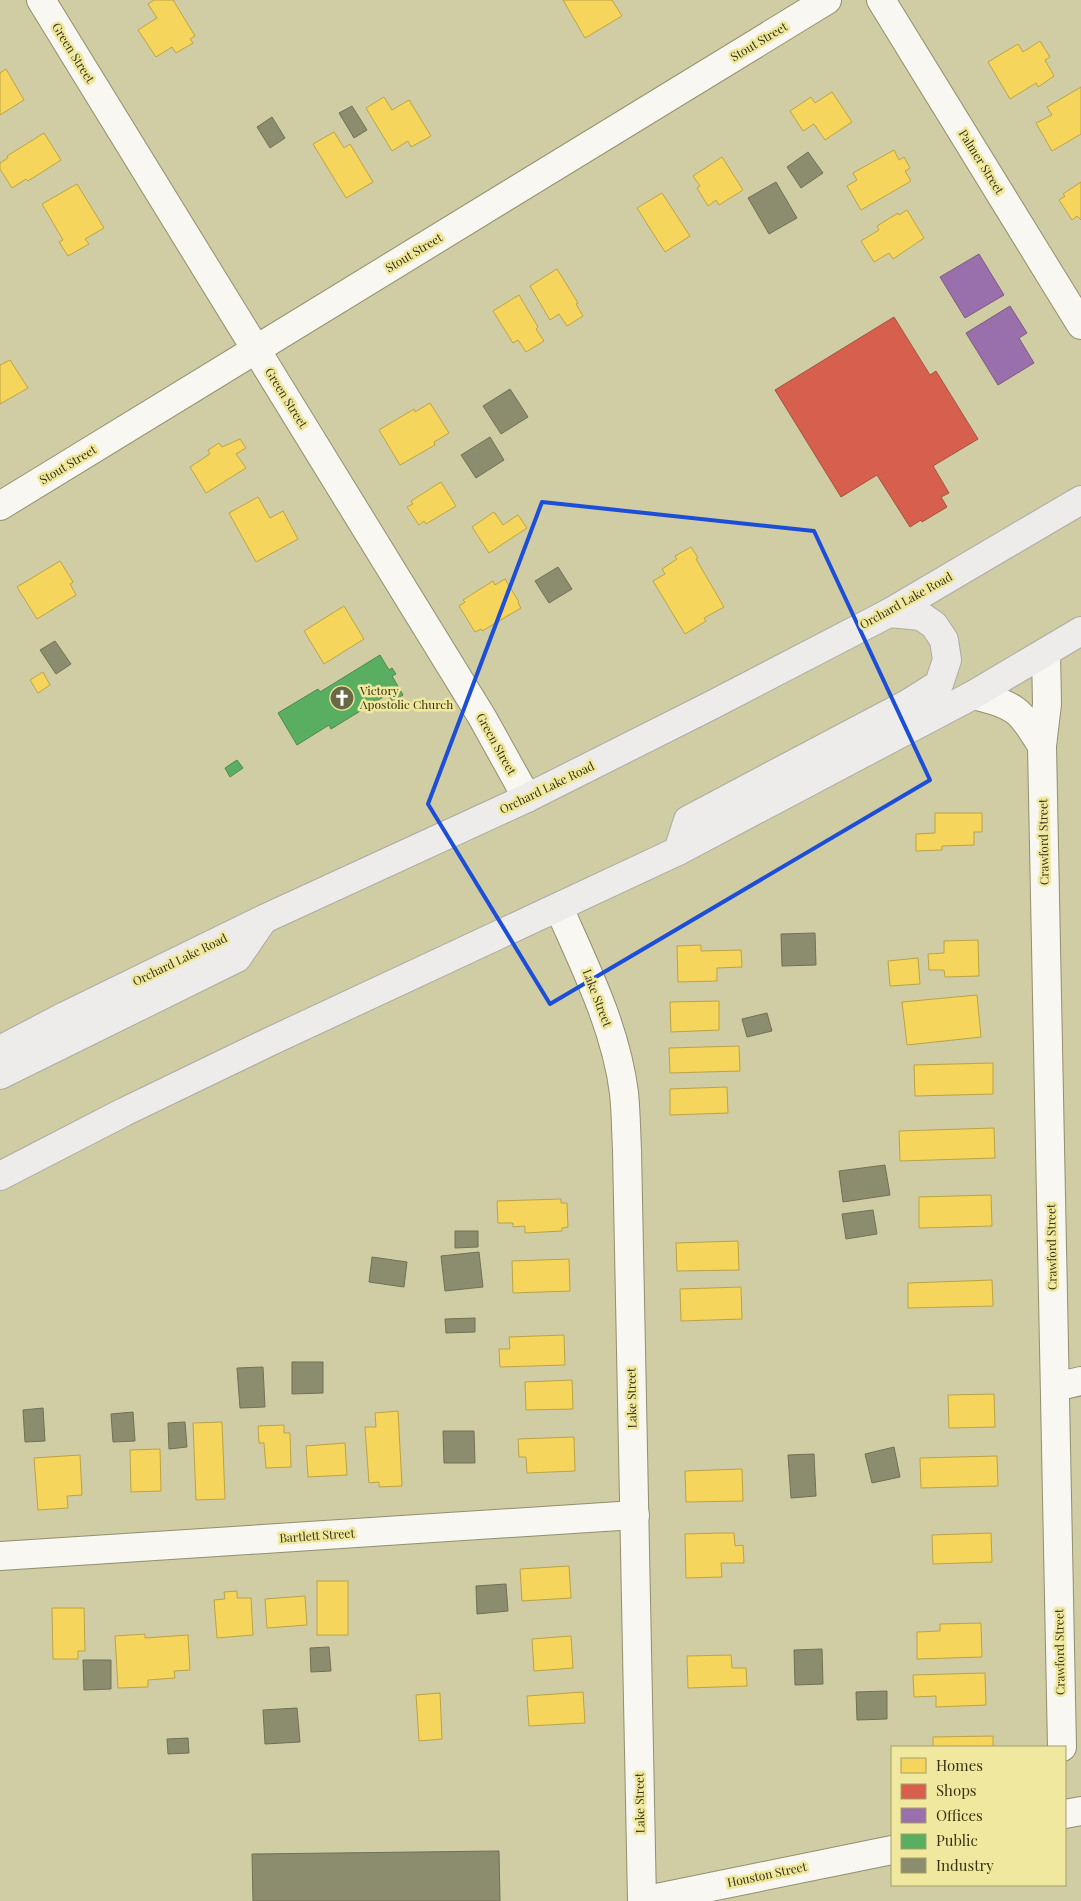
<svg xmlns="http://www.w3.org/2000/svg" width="1081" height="1901" font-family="'Playfair Display',serif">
<rect width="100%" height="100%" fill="#d0cca4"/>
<g fill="#f6d55c" stroke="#bca446">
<path d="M154 0H173L195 36 190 39 193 43 176 53 172 47 156 57 138 30 157 18 148 4Z"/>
<path d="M563 0H612L622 16 585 38Z"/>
<path d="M1040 41 1050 57 1045 60 1054 76 1038 87 1036 83 1010 99 988 62 1018 44 1023 52Z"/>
<path d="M6 69 24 100 0 115V73Z"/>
<path d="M1081 87V134L1052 151 1036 123 1052 115 1047 107Z"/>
<path d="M832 92 852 122 825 140 814 124 803 131 790 111 811 97 815 103Z"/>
<path d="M384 97 392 110 409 100 431 136 411 147 408 141 392 151 366 108Z"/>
<path d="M334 132 344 148 350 144 373 182 346 198 313 144Z"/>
<path d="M44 133 61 160 28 181 26 179 12 188 0 169V163L8 158 7 156Z"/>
<path d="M894 150 899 160 904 157 910 168 905 171 911 181 861 210 847 186 857 180 853 173Z"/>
<path d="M722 157 743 190 719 205 716 200 708 206 697 188 700 186 693 176Z"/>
<path d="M1081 182V220L1077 216 1072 220 1059 200 1065 196 1063 194Z"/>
<path d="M77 184 104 228 85 239 89 244 68 256 59 242 63 240 42 204Z"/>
<path d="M662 193 690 236 665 252 637 208Z"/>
<path d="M907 210 924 238 893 259 889 253 874 262 861 241 879 230 877 226 898 213 899 215Z"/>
<path d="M557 269 578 303 576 304 583 316 567 326 559 314 550 320 530 286Z"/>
<path d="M519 295 538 327 536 329 544 341 526 352 518 340 513 343 493 311Z"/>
<path d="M10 360 28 388 0 404V365Z"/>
<path d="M430 403 449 433 434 442 435 445 400 465 379 430 414 409 415 412Z"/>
<path d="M240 439 246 448 236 454 246 468 206 493 190 467 210 454 208 450 219 443 222 447Z"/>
<path d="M441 482 456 506 426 524 424 521 419 525 407 507 413 504 411 501Z"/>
<path d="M258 497 270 518 283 511 298 539 256 562 229 513Z"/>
<path d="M494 512 503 525 518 515 527 528 489 553 472 527Z"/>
<path d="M691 547 698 558 696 559 724 607 704 618 706 621 685 634 653 581 665 574 662 569 677 559 675 556Z"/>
<path d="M60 561 73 582 70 584 76 595 37 619 17 587Z"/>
<path d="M505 579 519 602 518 603 521 608 482 631 481 629 475 632 459 606 465 602 463 600 493 581 495 585Z"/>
<path d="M344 606 364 639 324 664 304 631Z"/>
<path d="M43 672 50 685 38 693 30 680Z"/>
<path d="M935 813H982V832H974V845L942 846V850L916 851V834L935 833Z"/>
<path d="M978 940 979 976 945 977 944 970H929L928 954 944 953V941Z"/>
<path d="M701 945V951L741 950 742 967 717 968V981L678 982 677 946Z"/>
<path d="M918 958 920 984 890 986 888 961Z"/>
<path d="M977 995 981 1037 907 1045 902 1002Z"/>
<path d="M719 1001V1030L671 1032 670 1002Z"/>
<path d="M739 1046 740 1071 670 1073 669 1048Z"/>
<path d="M993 1063V1094L915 1096 914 1065Z"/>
<path d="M727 1087 728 1113 670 1115V1089Z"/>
<path d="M994 1128 995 1158 900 1161 899 1131Z"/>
<path d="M991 1195 992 1226 919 1228V1197Z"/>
<path d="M561 1199V1203H567L568 1227 562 1228V1231L525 1233V1226L513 1227V1223H498L497 1201Z"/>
<path d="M738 1241 739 1270 677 1271 676 1243Z"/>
<path d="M569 1259 570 1291 513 1293 512 1261Z"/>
<path d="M992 1280 993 1306 908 1308V1283Z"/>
<path d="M741 1287 742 1319 681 1321 680 1289Z"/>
<path d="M564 1335 565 1365 500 1367 499 1349H510L509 1337Z"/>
<path d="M572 1380 573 1409 526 1410 525 1382Z"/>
<path d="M994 1394 995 1427 949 1428 948 1395Z"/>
<path d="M398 1411 402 1486 379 1487V1482L369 1483 365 1427H376L375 1413Z"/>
<path d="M222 1422 225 1499 196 1500 193 1423Z"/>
<path d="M284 1425V1433H290L291 1467 266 1468 264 1443H259L258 1426Z"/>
<path d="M574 1437 575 1471 527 1473 526 1457H519L518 1439Z"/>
<path d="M345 1443 347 1475 308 1477 306 1446Z"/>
<path d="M160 1449 161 1491 131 1492 130 1450Z"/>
<path d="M80 1455 82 1495 67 1496 68 1508 38 1510 34 1458Z"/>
<path d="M997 1456 998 1486 921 1488 920 1458Z"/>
<path d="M742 1469 743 1501 686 1502 685 1471Z"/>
<path d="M721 1533H734L735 1546 743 1545 744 1563H721L722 1577 686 1578 685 1534Z"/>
<path d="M991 1533 992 1562 933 1564 932 1535Z"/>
<path d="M569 1566 571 1598 522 1601 520 1569Z"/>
<rect x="317" y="1581" width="31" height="54"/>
<path d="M237 1591V1598H251L253 1635 217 1638 214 1600 225 1599 224 1592Z"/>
<path d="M305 1596 307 1625 267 1628 265 1599Z"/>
<path d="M52 1608H84L85 1651H78V1659H53Z"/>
<path d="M981 1623 982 1657 917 1659V1632L940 1631V1624Z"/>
<path d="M145 1634V1638L188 1635 190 1670 174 1671 175 1678 148 1680V1687L118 1688 115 1636Z"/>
<path d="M571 1636 573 1668 534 1671 532 1639Z"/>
<path d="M731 1655 732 1668H746L747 1686 688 1688 687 1656Z"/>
<path d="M985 1673 986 1705 936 1707V1696L914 1697 913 1675Z"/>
<path d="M583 1692 585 1723 529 1726 527 1696Z"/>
<path d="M440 1693 442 1739 419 1741 416 1695Z"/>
<path d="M993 1736V1747H933V1737Z"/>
</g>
<path fill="#d6604d" stroke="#a6523c" d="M894 317 930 375 936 371 978 439 933 466 949 493 941 497 947 507 922 522 921 520 910 527 877 475 841 497 775 390Z"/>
<g fill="#9970ab" stroke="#7b5d7e">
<path d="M979 254 1004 295 965 318 940 277Z"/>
<path d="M1010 306 1027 333 1019 338 1034 363 998 385 966 333Z"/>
</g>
<g fill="#5aae61" stroke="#4f894a">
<path d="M380 655 389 670 392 668 396 674 392 676 403 695 392 701 388 694 331 729 329 725 297 745 278 713 318 689 320 692Z"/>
<path d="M237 760 243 768 230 777 225 768Z"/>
</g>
<g fill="#8c8c6e" stroke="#727153">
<path d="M352 106 367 130 354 138 339 113Z"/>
<path d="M272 117 285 138 270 148 257 127Z"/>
<path d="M808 152 823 173 801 188 787 167Z"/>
<path d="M776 182 797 218 769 234 748 198Z"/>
<path d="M510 389 528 417 501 434 483 406Z"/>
<path d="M490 437 504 460 476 478 461 455Z"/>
<path d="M558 567 572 589 549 603 535 581Z"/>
<path d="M55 641 71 664 56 674 40 650Z"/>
<path d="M815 933 816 965 782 966 781 934Z"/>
<path d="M767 1013 772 1031 747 1037 742 1019Z"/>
<path d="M885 1165 890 1195 843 1202 839 1171Z"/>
<path d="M873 1210 877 1234 846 1239 842 1214Z"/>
<path d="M455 1231H478V1247L455 1248Z"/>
<path d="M479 1252 483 1287 445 1291 441 1256Z"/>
<path d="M372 1257 407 1262 404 1287 369 1282Z"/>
<path d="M475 1318V1332L446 1333 445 1319Z"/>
<path d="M292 1362H323V1393L292 1394Z"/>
<path d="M263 1367 265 1407 240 1408 237 1368Z"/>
<path d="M43 1408 45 1441 25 1442 23 1410Z"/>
<path d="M133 1412 135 1441 113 1442 111 1414Z"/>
<path d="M185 1422 187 1447 169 1449 168 1423Z"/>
<path d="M443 1431H474L475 1463H444Z"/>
<path d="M894 1447 900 1477 872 1483 865 1454Z"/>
<path d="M814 1454 816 1496 791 1498 788 1455Z"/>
<path d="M506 1584 508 1611 477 1614 476 1586Z"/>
<path d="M329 1647 331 1671 311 1672 310 1648Z"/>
<path d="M822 1649 823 1684 795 1685 794 1650Z"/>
<path d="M83 1660H111V1689L84 1690Z"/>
<path d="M887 1691V1719L857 1720 856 1692Z"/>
<path d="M297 1708 300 1742 265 1744 263 1710Z"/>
<path d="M188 1738 189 1753 168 1754 167 1739Z"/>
<path d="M499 1851 500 1901H253L252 1854Z"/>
</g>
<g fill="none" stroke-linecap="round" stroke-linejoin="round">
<defs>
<g id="minor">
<path d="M41 0 482 717 527 798"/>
<path d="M881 0 1081 325"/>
<path d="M0 506 827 0"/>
<path d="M1046 652 1047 704 1042 746 1062 1747"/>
<path d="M973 695C1017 706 1018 708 1042 746"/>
<path d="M559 908C585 967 616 1028 624 1093 626 1112 626 1131 627 1150L642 1901"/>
<path d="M1055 1387 1081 1381"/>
<path d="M0 1556 635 1515"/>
<path d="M1065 1814 1081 1811"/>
<path d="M642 1901 892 1850"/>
</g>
<g id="major">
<path d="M678 851 688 820 909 703 939 684 947 660 944 640 934 625 921 616 889 613"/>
<path d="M0 1050 65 1016 264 919 527 798 708 707 889 613 1081 500"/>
<path d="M0 1075 237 958 263 920"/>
<path d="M0 1176 124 1112 269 1042 678 851 973 695 1081 631"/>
</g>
</defs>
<use href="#minor" stroke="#928f6f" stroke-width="30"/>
<use href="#major" stroke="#adaba0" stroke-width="30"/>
<use href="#minor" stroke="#f8f7f1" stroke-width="28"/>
<use href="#major" stroke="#edeceb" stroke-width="28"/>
</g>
<path fill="none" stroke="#1d4ed8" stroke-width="4" stroke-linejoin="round" d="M542 502 814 531 930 780 550 1004 428 804Z"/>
<defs>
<symbol id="church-disc" viewBox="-11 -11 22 22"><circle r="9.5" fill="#6b6846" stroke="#efe89e"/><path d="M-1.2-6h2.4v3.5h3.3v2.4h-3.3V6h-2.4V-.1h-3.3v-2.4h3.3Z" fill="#fff"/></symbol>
</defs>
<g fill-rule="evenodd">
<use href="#church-disc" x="328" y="684" width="28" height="28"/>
</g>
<g text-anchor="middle" stroke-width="5" stroke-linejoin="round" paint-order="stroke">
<g font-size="12" fill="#353214" stroke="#efe89e">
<text transform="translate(759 42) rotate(-31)" y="4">Stout Street</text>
<text transform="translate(73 53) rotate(58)" y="4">Green Street</text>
<text transform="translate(981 162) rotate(58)" y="4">Palmer Street</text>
<text transform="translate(414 253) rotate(-31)" y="4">Stout Street</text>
<text transform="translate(286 398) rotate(58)" y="4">Green Street</text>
<text transform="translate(68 465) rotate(-31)" y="4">Stout Street</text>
<text transform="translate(906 601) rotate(-29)" y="4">Orchard Lake Road</text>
<text transform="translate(496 744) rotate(61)" y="4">Green Street</text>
<text transform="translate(547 788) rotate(-26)" y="4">Orchard Lake Road</text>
<text transform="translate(1044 842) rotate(-91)" y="4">Crawford Street</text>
<text transform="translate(180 960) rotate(-26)" y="4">Orchard Lake Road</text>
<text transform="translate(597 998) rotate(69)" y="4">Lake Street</text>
<text transform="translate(1052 1247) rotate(-91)" y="4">Crawford Street</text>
<text transform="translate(632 1398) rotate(-91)" y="4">Lake Street</text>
<text transform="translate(317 1536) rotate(-4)" y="4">Bartlett Street</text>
<text transform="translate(1060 1652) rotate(-91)" y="4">Crawford Street</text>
<text transform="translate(640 1803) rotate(-91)" y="4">Lake Street</text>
<text transform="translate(767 1875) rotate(-12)" y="4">Houston Street</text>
</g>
<g font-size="12" fill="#353214" stroke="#efe89e" text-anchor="start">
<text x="360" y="695">Victory<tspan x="360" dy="14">Apostolic Church</tspan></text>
</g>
</g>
<rect x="891" y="1746" width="175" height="140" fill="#efe89e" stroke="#a59f67"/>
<rect x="901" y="1758" width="25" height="15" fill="#f6d55c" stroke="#a59f67"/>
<text x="936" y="1771" font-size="15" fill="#353214">Homes</text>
<rect x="901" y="1784" width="25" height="15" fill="#d6604d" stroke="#a59f67"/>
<text x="936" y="1796" font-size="15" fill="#353214">Shops</text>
<rect x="901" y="1808" width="25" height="15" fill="#9970ab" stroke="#a59f67"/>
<text x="936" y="1821" font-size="15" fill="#353214">Offices</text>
<rect x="901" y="1834" width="25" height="15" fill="#5aae61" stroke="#a59f67"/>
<text x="936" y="1846" font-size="15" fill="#353214">Public</text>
<rect x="901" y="1858" width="25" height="15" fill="#8c8c6e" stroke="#a59f67"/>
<text x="936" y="1871" font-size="15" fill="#353214">Industry</text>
</svg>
